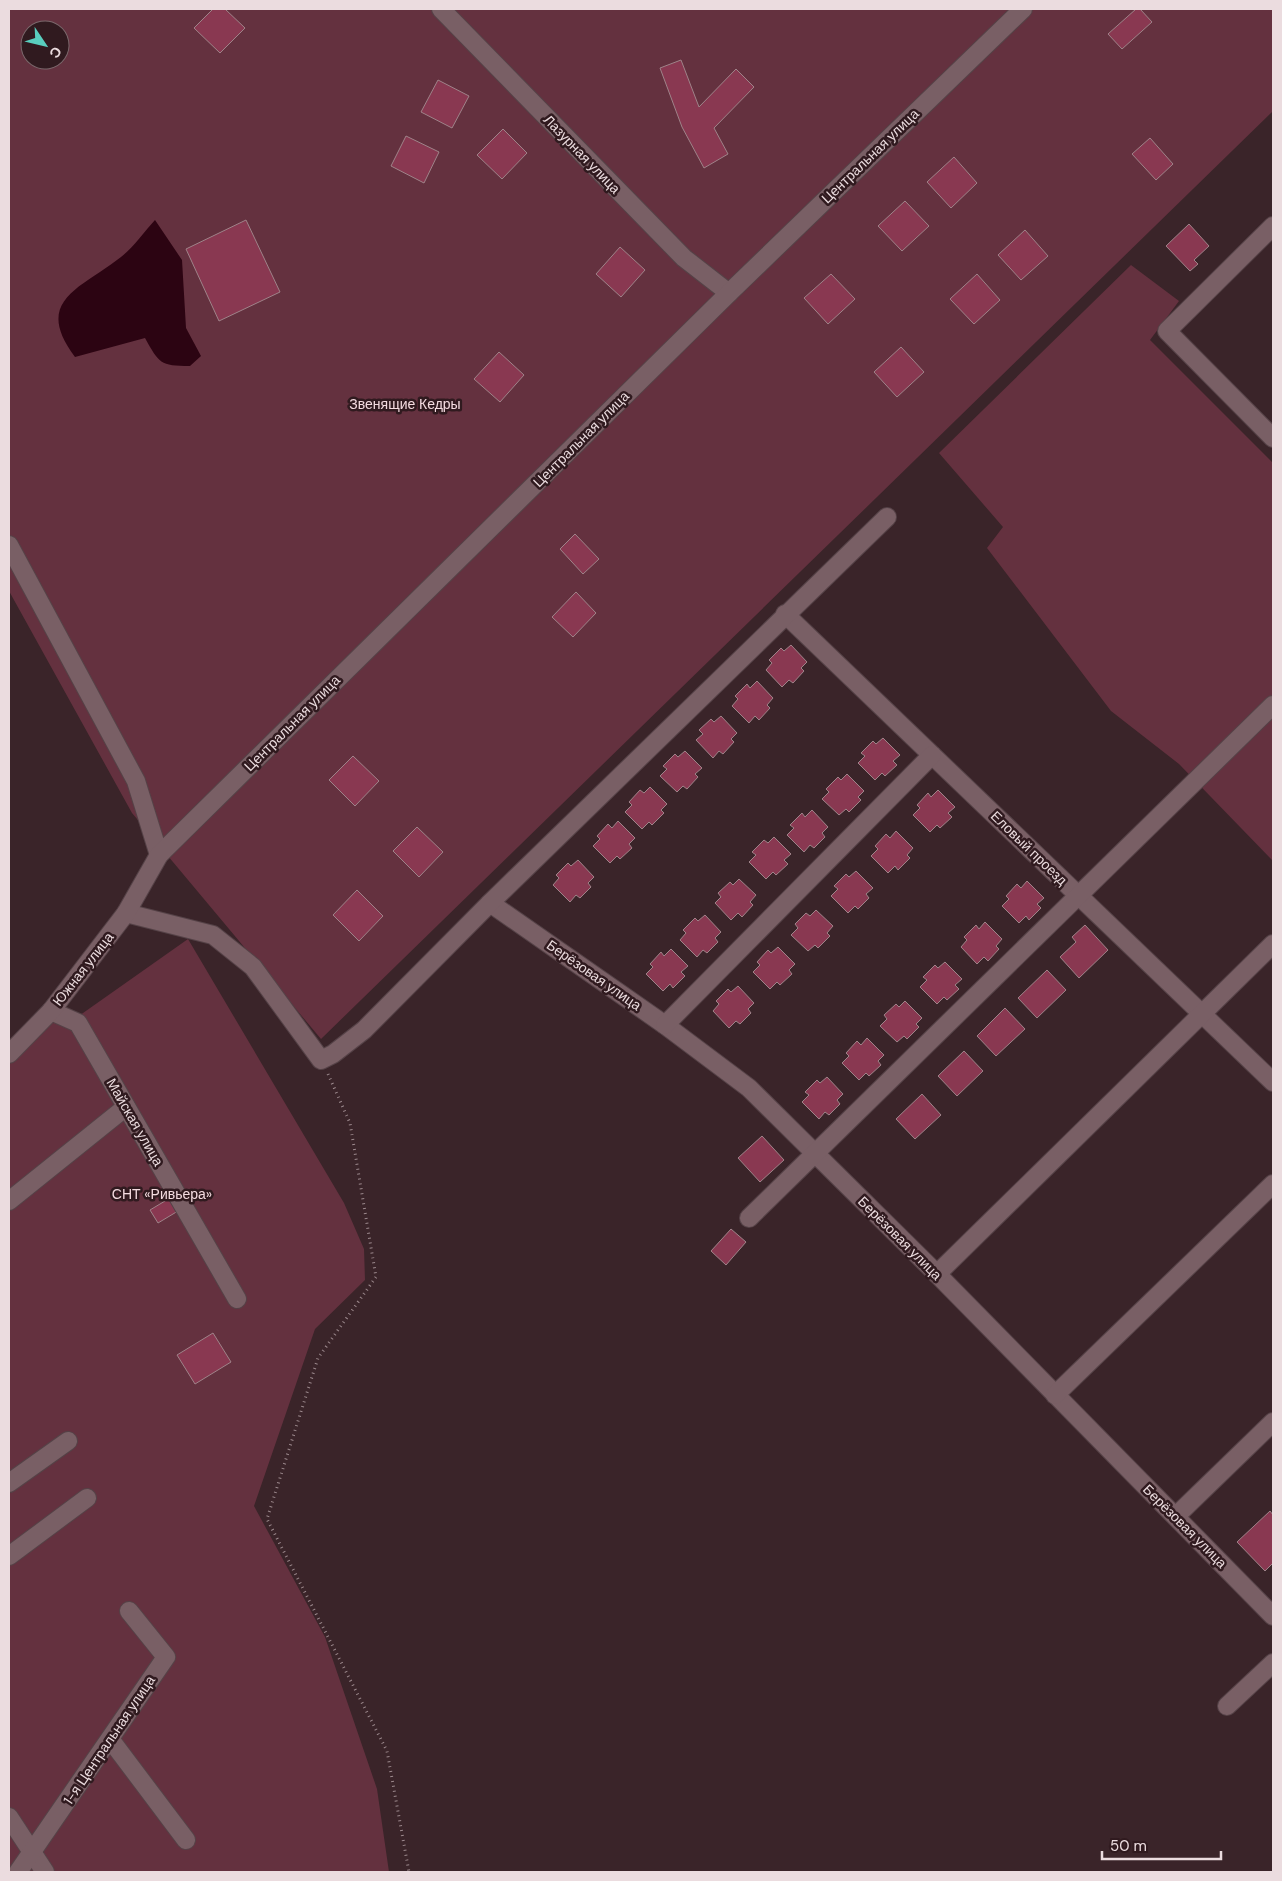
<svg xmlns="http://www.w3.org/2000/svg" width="1282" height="1881" font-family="'DM Sans',sans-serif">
<rect width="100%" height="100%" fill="#3a2429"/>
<g fill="#64313f" fill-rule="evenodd">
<path d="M9 9H1273V111L321 1039 132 813 9 591ZM30 30H60V60H30Z"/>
<path d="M1131 265 1179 301 1150 340 1273 463V861L1179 764 1111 711 987 548 1003 527 939 453Z"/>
<path d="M188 939 344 1203 364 1249 365 1280 315 1329 254 1506 325 1637 377 1789 389 1872H9V1059L50 1017 66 1025Z"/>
</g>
<path fill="#2c0412" d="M155 220 182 260 186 328 201 356 190 366C160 366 159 363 145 338L75 357C32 300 82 288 121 257 134 247 144 232 155 220Z"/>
<g fill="#893851" stroke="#9f8389">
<path d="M213 9H225L245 28 220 53 194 28Z"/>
<path d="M1136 9H1140L1152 22 1122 49 1108 34Z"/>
<path d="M681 60 699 107 736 69 754 87 714 128 728 154 704 168 682 127 660 68Z"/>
<path d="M438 80 469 96 452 128 421 112Z"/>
<path d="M503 129 527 153 502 179 477 155Z"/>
<path d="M406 136 439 152 424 183 391 166Z"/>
<path d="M1150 138 1173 164 1156 180 1132 154Z"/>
<path d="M954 157 977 183 951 208 927 182Z"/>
<path d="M905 201 929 226 902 251 878 226Z"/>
<path d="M246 220 280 292 219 321 186 249Z"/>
<path d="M1189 224 1209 246 1194 260 1198 264 1190 271 1166 246Z"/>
<path d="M1025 230 1048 256 1021 280 998 255Z"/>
<path d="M620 247 645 270 621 297 596 274Z"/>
<path d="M831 274 855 299 828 324 804 298Z"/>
<path d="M977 274 1000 300 974 324 950 299Z"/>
<path d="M901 347 924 372 897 397 874 372Z"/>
<path d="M499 352 524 375 500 402 474 379Z"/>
<path d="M575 534 599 559 583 574 560 549Z"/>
<path d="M576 592 596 613 573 637 552 617Z"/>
<path d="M791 645 807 662 801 668 804 671 793 683 789 680 782 687 766 670 772 663 769 660 781 648 784 651Z"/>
<path d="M757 681 773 698 767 705 770 708 759 720 755 716 749 723 732 706 738 699 735 696 747 684 750 688Z"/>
<path d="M721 716 737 733 731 739 734 742 723 754 719 751 713 758 696 740 703 734 699 730 711 719 714 722Z"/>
<path d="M883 738 900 755 893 761 897 765 885 776 882 773 875 780 858 763 865 756 861 753 873 741 876 744Z"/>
<path d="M685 751 702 768 695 774 698 777 687 789 683 786 677 792 660 776 667 769 663 766 675 754 678 757Z"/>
<path d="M353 756 379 781 355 806 329 780Z"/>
<path d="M847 774 864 791 858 797 861 800 849 812 846 809 839 815 822 799 829 792 826 789 838 777 841 780Z"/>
<path d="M650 787 667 804 661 810 664 813 652 825 649 822 642 829 625 812 632 805 629 802 640 790 644 793Z"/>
<path d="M938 790 955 807 948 813 952 817 940 828 937 825 930 832 913 815 920 808 917 805 928 793 931 797Z"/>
<path d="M812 810 828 827 822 833 825 837 814 848 810 845 804 852 787 835 794 828 790 825 802 813 805 817Z"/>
<path d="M618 821 635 838 629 844 632 848 620 859 617 856 610 863 593 846 600 839 597 836 608 824 612 828Z"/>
<path d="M417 827 443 852 419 877 393 851Z"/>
<path d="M896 831 913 848 907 855 910 858 898 870 895 866 888 873 871 856 878 849 875 846 886 834 890 838Z"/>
<path d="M774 837 791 854 784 860 788 864 776 875 773 872 766 879 749 862 756 855 752 852 764 840 768 843Z"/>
<path d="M578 860 594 877 588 883 591 887 580 898 576 895 570 902 553 885 559 878 556 875 568 863 571 866Z"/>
<path d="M856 871 873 888 866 894 869 898 858 909 855 906 848 913 831 896 838 889 834 886 846 874 849 877Z"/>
<path d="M739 879 756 895 750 902 753 905 742 917 738 913 731 920 715 903 721 897 718 893 730 882 733 885Z"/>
<path d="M1027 881 1044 898 1037 904 1041 908 1029 920 1026 916 1019 923 1002 906 1009 899 1006 896 1017 884 1021 888Z"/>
<path d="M357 890 383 916 359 941 333 915Z"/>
<path d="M816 910 833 926 827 933 830 936 818 948 815 945 808 951 791 935 798 928 795 924 806 913 810 916Z"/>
<path d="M705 915 721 932 715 938 718 942 707 953 703 950 697 957 680 940 686 933 683 930 695 918 698 921Z"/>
<path d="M985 922 1002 939 996 946 999 949 988 961 984 957 977 964 961 947 967 940 964 937 976 925 979 929Z"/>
<path d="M1085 925 1108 950 1079 978 1060 957 1076 942 1072 937Z"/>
<path d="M778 947 795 964 789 970 792 974 780 985 777 982 770 989 753 972 760 965 757 962 768 950 771 953Z"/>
<path d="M671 949 688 966 681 972 685 976 673 988 670 984 663 991 646 974 653 967 650 964 661 952 664 956Z"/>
<path d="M945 962 962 979 955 985 959 989 947 1000 944 997 937 1004 920 987 927 980 923 977 935 965 938 968Z"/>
<path d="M1047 970 1066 990 1037 1018 1018 998Z"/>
<path d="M738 986 754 1003 748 1009 751 1013 740 1024 736 1021 729 1028 713 1011 719 1004 716 1001 728 989 731 992Z"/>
<path d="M905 1001 922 1018 916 1024 919 1027 907 1039 904 1036 897 1042 880 1026 887 1019 884 1015 896 1004 899 1007Z"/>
<path d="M1005 1008 1025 1029 996 1056 977 1036Z"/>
<path d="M867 1038 884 1055 878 1061 881 1065 869 1076 866 1073 859 1080 842 1063 849 1056 846 1053 857 1041 861 1045Z"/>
<path d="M964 1051 983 1071 957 1096 938 1076Z"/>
<path d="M827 1077 843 1094 837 1100 840 1104 829 1115 825 1112 819 1119 802 1102 809 1095 805 1092 817 1080 820 1083Z"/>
<path d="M922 1094 941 1115 915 1139 896 1119Z"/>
<path d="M762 1136 784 1160 760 1182 738 1158Z"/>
<path d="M170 1198 178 1211 158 1223 150 1210Z"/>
<path d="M731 1229 746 1242 726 1265 711 1251Z"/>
<path d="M213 1333 231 1362 195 1384 177 1355Z"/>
<path d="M1270 1511 1273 1515V1563L1265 1571 1237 1542Z"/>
</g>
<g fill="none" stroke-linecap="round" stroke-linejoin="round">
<defs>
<g id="minor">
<path d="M441 9 684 258 729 293"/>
<path d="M1273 226 1167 331 1273 438"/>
<path d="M9 545 136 781 159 855"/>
<path d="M785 614 1273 1082"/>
<path d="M490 903 665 1025 749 1088 937 1274 1273 1616"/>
<path d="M126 913 213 935 253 967 321 1060 333 1054 364 1030 490 903 887 517"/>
<path d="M51 1011 78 1023 237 1299"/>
<path d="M665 1025 932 755"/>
<path d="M9 1054 51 1011 126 913 159 855 729 293 1023 9"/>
<path d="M9 1201 126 1107"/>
<path d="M749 1218 1273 705"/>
<path d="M937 1274 1273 944"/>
<path d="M1055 1395 1273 1184"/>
<path d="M9 1483 68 1441"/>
<path d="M1176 1516 1273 1422"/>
<path d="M9 1556 87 1498"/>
<path d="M1227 1706 1273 1663"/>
<path d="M110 1739 186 1840"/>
<path d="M9 1817 45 1872"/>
<path d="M18 1872 166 1657 129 1611"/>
</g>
</defs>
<use href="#minor" stroke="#554247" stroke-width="20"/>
<path stroke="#9b888c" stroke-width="3" stroke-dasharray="1 4" stroke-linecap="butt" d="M328 1074 350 1123 376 1277 318 1358 267 1519 387 1751 409 1872"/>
<use href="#minor" stroke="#795f65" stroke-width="18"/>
</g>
<g text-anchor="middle" stroke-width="5" stroke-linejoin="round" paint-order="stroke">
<g font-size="14" fill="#ebdcdf" stroke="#301a1f">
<text transform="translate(582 154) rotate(46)" y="5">Лазурная улица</text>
<text transform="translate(870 156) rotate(-44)" y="5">Центральная улица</text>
<text transform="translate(581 439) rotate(-45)" y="5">Центральная улица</text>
<text transform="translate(292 723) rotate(-45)" y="5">Центральная улица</text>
<text transform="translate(1029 848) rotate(44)" y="5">Еловый проезд</text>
<text transform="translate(83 969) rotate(-52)" y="5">Южная улица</text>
<text transform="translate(594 975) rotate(35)" y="5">Берёзовая улица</text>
<text transform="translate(135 1122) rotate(60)" y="5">Майская улица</text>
<text transform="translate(900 1238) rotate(45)" y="5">Берёзовая улица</text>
<text transform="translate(1185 1526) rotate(45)" y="5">Берёзовая улица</text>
<text transform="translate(109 1740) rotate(-56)" y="5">1-я Центральная улица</text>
</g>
<g font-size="14" fill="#f4dbe0" stroke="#301a1f">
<text x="405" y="409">Звенящие Кедры</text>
<text x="162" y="1199">СНТ «Ривьера»</text>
</g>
</g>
<rect width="1282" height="1881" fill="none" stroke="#ebdcdf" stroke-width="20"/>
<g transform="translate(45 45) rotate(125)"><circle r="24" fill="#301a1f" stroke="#7b686c"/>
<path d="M0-4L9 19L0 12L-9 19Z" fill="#59cebe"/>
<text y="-8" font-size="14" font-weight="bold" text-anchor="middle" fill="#ebdcdf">С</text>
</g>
<path d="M1102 1851v8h119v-8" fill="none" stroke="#ebdcdf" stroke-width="2.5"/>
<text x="1110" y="1851" font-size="15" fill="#ebdcdf" stroke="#301a1f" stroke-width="4" paint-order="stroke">50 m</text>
</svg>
